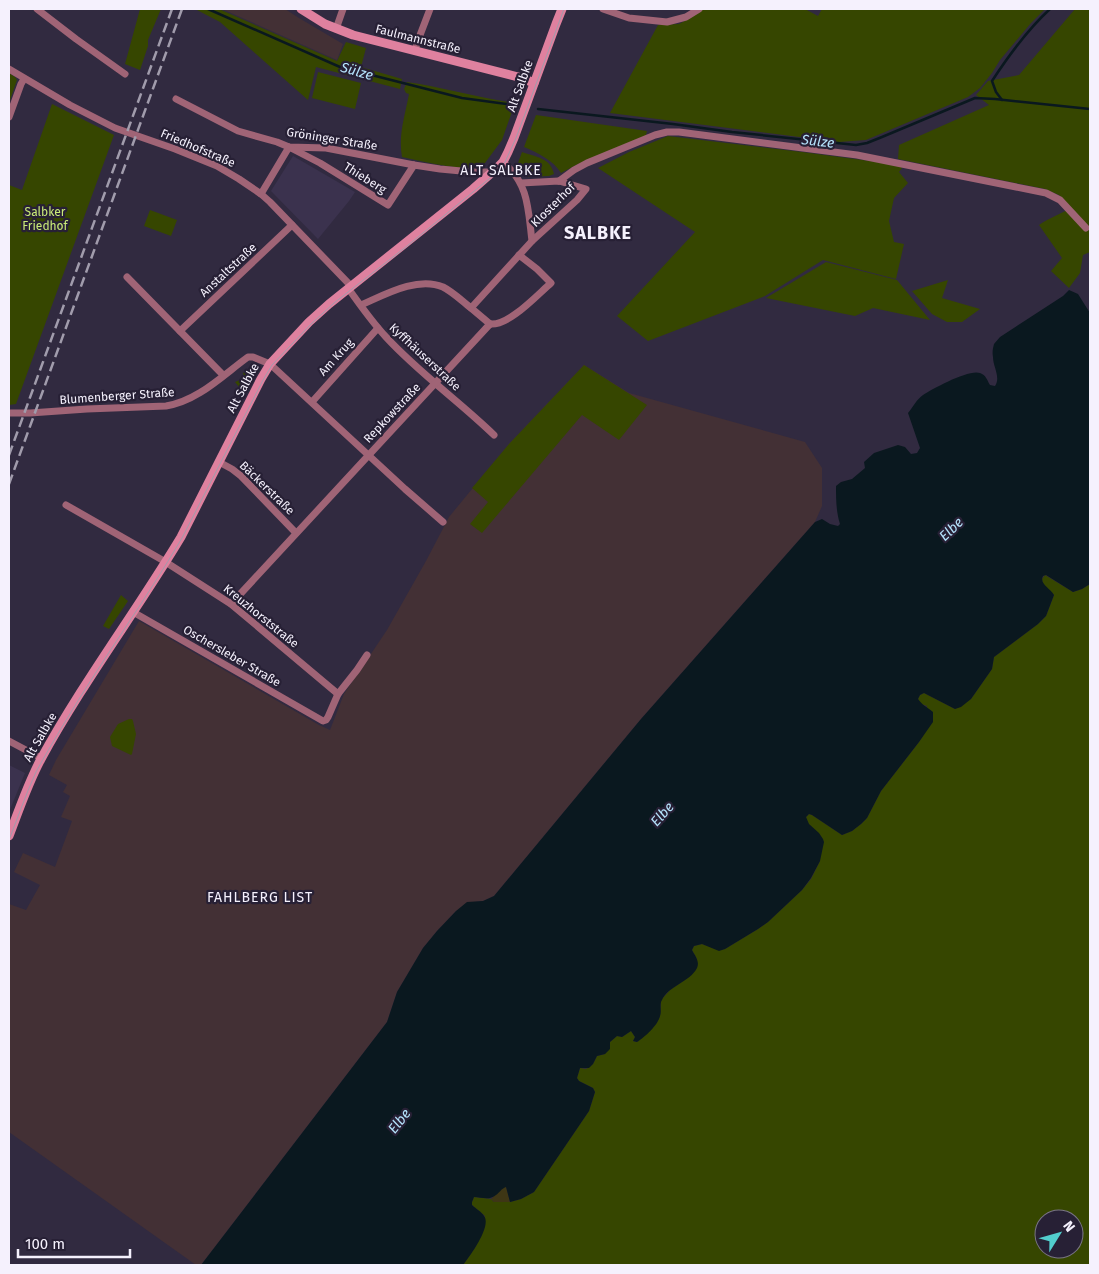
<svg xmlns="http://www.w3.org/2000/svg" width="1099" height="1274" font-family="'Fira Sans',sans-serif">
<rect width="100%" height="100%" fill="#312a40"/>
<g fill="#3b324e">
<path d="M293 156 355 192 349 201 318 239 271 191Z"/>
<path d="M9 765 25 773 9 812Z"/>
</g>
<g fill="#433035">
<path d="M222 9H285L299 18 343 44 337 60Z"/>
<path d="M584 365 629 393 805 442 822 468V506L815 522 641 719 494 896 483 901 474 902 456 911 437 931 423 948 397 992 387 1022 201 1265H196L9 1132V904L26 910 40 885 14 872 23 853 55 867 72 821 61 817 70 796 63 792 67 785 49 775 56 760 139 621 319 725 330 730 344 694 387 630 426 561 449 517 509 444Z"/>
</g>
<g fill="#364600" fill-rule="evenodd">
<path d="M140 9H161L148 40V46L140 70 125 64Z"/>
<path d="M195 9H219L337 61 346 42 366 48 361 67 402 79 400 89 316 67 308 100 220 22Z"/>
<path d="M703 9H805L818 16 822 9H1045L1031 23 1000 60 992 73 980 88 968 97 866 140 839 142 610 113 658 25 679 24 690 18Z"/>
<path d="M1075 9H1090V252L1083 255 1080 273 1069 288 1051 271 1062 258 1039 225C1049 218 1060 214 1071 208L1059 195 1045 189 898 159 899 145 989 105 976 95 988 81 1019 75Z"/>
<path d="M318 72 361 83 355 109 312 98Z"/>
<path d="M9 73 15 77 17 80 9 103Z"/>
<path d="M407 82C443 87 478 98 515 103L502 140 482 167C459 171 426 162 402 157 398 136 405 115 409 94L406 93 404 89Z"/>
<path d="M52 104 114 135 16 404 9 405V185L22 190Z"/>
<path d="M536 115 647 131 645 138 578 164 561 173C553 160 538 153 524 147Z"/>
<path d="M668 136 802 152 900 165 902 168 899 172 908 183 894 198 889 221 894 242 904 244 896 279 823 260 765 296 648 341 617 316 695 232 598 168 629 152Z"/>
<path d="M522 152C536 157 551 158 554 174L549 176 526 177 518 163Z"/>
<path d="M150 210 177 220 171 236 144 226Z"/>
<path d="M826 262 897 280 930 320 873 308 855 316 766 298Z"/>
<path d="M948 280 942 298 980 309 962 322H947L932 314 912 291Z"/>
<path d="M584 365 647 405 619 440 582 415 482 533 470 524 488 502 472 488 509 444Z"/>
<path d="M247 370 251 374 247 382 240 388 235 382 245 378 243 373Z"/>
<path d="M1045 575 1073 592 1082 589 1090 584V1265H463L476 1246 485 1216 472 1205V1202L474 1197 491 1199 494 1202H510L521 1199 534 1192 589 1111 595 1092 593 1088 579 1081 577 1078 580 1068 586 1069 593 1064 597 1056 605 1054 610 1042 617 1036 622 1037 631 1031 635 1037 633 1041 637 1042 642 1038 656 1024 660 1016 661 1000 670 990 689 977 697 959 692 950 694 946 702 944 719 950 725 949 758 929 768 922 802 890 811 879 820 861 806 817 809 814 812 815 842 835 852 831 861 824 867 818 881 791 919 742 923 736 927 706 921 704 918 699 920 695 924 693 955 709 971 699 992 669 994 657 1038 624 1046 616 1054 595 1043 584 1042 579ZM1044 1219H1074V1249H1044Z"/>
<path d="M121 595 128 601 109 629 103 626Z"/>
<path d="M129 719H132L133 721 136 734 132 754 131 755 112 746 110 737 118 724Z"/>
</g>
<path fill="#3e3615" d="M506 1186 510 1202H494L491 1199C496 1195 500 1188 506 1186Z"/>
<path fill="#0a181f" d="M1069 290 1078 294 1090 313V584L1082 589 1073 592 1046 575 1043 576C1039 584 1050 588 1054 595L1046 616 1038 624 994 657 992 669 971 699 961 707 955 709 924 693 920 695 918 699C922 705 927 707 933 712V722L919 742 881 791 867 818 861 824 852 831 842 835 812 815 809 814 806 817 809 824 819 833 823 839 824 842 820 861 811 878 802 890 768 922 758 929 725 949 719 951 702 944 694 946 692 950C695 956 700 961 697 968 690 982 668 986 662 1000 659 1004 662 1011 660 1016 658 1025 645 1037 637 1042L633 1041 635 1037 631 1031 622 1037 617 1036 610 1042V1049L605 1054 597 1056 593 1064 589 1068H580L577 1078 579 1081 593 1088 595 1092 589 1111 534 1192 521 1199 510 1202 506 1187C501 1189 500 1192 496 1195 489 1201 481 1197 474 1197L472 1202V1205C476 1209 482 1212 484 1216 492 1226 470 1256 463 1265H201L387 1022 397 992 423 948 437 931 456 911 467 902 483 901 494 896 641 719 815 522 822 519 830 524 838 526 840 524C836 511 836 499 836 486L841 482 852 479 865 468 864 462 874 453 898 445 905 447 911 454 917 453 920 448 908 413C913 407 917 399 923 395 934 388 969 369 980 373 986 375 987 380 990 385L995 386C1001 377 993 367 993 357 992 352 993 348 994 344L1000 337 1063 296Z"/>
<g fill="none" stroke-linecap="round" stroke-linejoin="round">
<g stroke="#0a181f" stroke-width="2.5">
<path d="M208 9 340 67 462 98 514 105"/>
<path d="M1002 100 996 92 992 81C1009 55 1027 30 1050 9"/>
<path d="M538 109 673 124 732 132 856 145 867 143 882 137 975 98 995 99 1090 109"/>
</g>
<g stroke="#a06476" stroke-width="7">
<path d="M37 9 76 39 125 74"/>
<path d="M603 9 629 18 667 22 686 17 699 9"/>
<path d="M336 29 343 9"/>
<path d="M415 51 417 43 430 9"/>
<path d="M9 69 70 105 115 128 175 149 217 166 239 179 261 194 270 202 351 286"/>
<path d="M176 99 238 131 277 142 289 147 326 148 414 165 440 169 472 172H493"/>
<path d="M9 117 21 84 24 79"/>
<path d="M559 181 574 170 587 163 655 135 667 132H679L857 155 1046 193 1060 200 1086 228"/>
<path d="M521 183 559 181 586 189 577 200 532 241"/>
<path d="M261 194 289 147 320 163 388 205 414 165"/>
<path d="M127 277 223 375"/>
<path d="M348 288C360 305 372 322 386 337 419 373 459 401 494 435"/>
<path d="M361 305C384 295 417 276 443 287 453 292 462 301 471 308L532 241C528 209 529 184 503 162"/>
<path d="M471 308 490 324"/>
<path d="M490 324C509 326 537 295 551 283L537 269 519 255"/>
<path d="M180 331 292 225"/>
<path d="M312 402 378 328"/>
<path d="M9 413H30L87 409 166 406C198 401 223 375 248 357H253L270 364 405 489 443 522"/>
<path d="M219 462 232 469 241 476 296 533"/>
<path d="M66 505 164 561 231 604 338 694"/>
<path d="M231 604 490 324"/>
<path d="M133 612 323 721 326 720 328 717 338 694 357 670 367 655"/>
<path d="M9 741 41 758"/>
</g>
<g stroke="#df819f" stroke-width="9">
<path d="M301 9 325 24 353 35 522 78 534 83"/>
<path d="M9 836C19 810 28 783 41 759 83 682 136 612 181 537L261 379 270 364 309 322 329 304 473 189 498 167 503 162 508 152 514 138 556 24 562 9"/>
</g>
<path stroke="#a19cac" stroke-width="1" d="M9 840C18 817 26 794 36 772 45 755 55 739 65 722 102 660 145 601 182 538L263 380 272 365 311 324 334 303 407 246 495 174 505 162 516 138 564 9"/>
<g stroke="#a19cac" stroke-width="2.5" stroke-dasharray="10 5" stroke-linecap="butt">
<path d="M9 455 172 9"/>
<path d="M9 484 182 9"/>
</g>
</g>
<g text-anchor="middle" stroke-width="4.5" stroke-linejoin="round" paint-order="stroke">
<g font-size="12" fill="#f5f1fd" stroke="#272035">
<text transform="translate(418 39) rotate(14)" y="4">Faulmannstraße</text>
<text transform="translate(520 86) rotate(-70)" y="4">Alt Salbke</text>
<text transform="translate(332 139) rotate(9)" y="4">Gröninger Straße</text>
<text transform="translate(198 148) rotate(23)" y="4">Friedhofstraße</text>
<text transform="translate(365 178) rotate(32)" y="4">Thieberg</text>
<text transform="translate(553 205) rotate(-45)" y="4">Klosterhof</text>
<text transform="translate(228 270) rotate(-43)" y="4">Anstaltstraße</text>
<text transform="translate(336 357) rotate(-48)" y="4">Am Krug</text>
<text transform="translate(425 357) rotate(43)" y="4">Kyffhäuserstraße</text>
<text transform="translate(243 388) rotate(-62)" y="4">Alt Salbke</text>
<text transform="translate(117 396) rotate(-4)" y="4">Blumenberger Straße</text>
<text transform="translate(392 413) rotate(-47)" y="4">Repkowstraße</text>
<text transform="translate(267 488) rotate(44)" y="4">Bäckerstraße</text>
<text transform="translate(261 616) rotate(39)" y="4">Kreuzhorststraße</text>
<text transform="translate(232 656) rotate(30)" y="4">Oschersleber Straße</text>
<text transform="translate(40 737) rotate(-60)" y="4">Alt Salbke</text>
</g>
<g font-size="12" fill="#c9ea77" stroke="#272035">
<text x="45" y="216">Salbker<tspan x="45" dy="14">Friedhof</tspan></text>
</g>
<g font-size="14" font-style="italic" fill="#b5e3fc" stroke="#272035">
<text transform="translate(357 71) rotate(16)" y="5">Sülze</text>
<text transform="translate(818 141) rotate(7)" y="5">Sülze</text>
<text transform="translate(951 529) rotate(-44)" y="5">Elbe</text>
<text transform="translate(662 814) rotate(-48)" y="5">Elbe</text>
<text transform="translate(399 1121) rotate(-52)" y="5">Elbe</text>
</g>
<g font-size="14" letter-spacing="1" fill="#f5f1fd" stroke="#272035">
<text x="501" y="175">ALT SALBKE</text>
<text x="260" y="902">FAHLBERG LIST</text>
</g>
<g font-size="18" font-weight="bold" letter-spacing="1" fill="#f5f1fd" stroke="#272035">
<text x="598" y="239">SALBKE</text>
</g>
</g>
<rect width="1099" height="1274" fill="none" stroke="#f5f1fd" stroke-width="20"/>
<g transform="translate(1059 1234) rotate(53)"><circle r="24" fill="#272035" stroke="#797485"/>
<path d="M0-4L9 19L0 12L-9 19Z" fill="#52cdcd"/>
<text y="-8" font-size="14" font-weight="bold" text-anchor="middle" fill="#f5f1fd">N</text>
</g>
<path d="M18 1249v8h112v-8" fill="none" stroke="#f5f1fd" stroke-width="2.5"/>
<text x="25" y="1249" font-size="15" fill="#f5f1fd" stroke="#272035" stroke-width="4" paint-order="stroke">100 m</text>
</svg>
